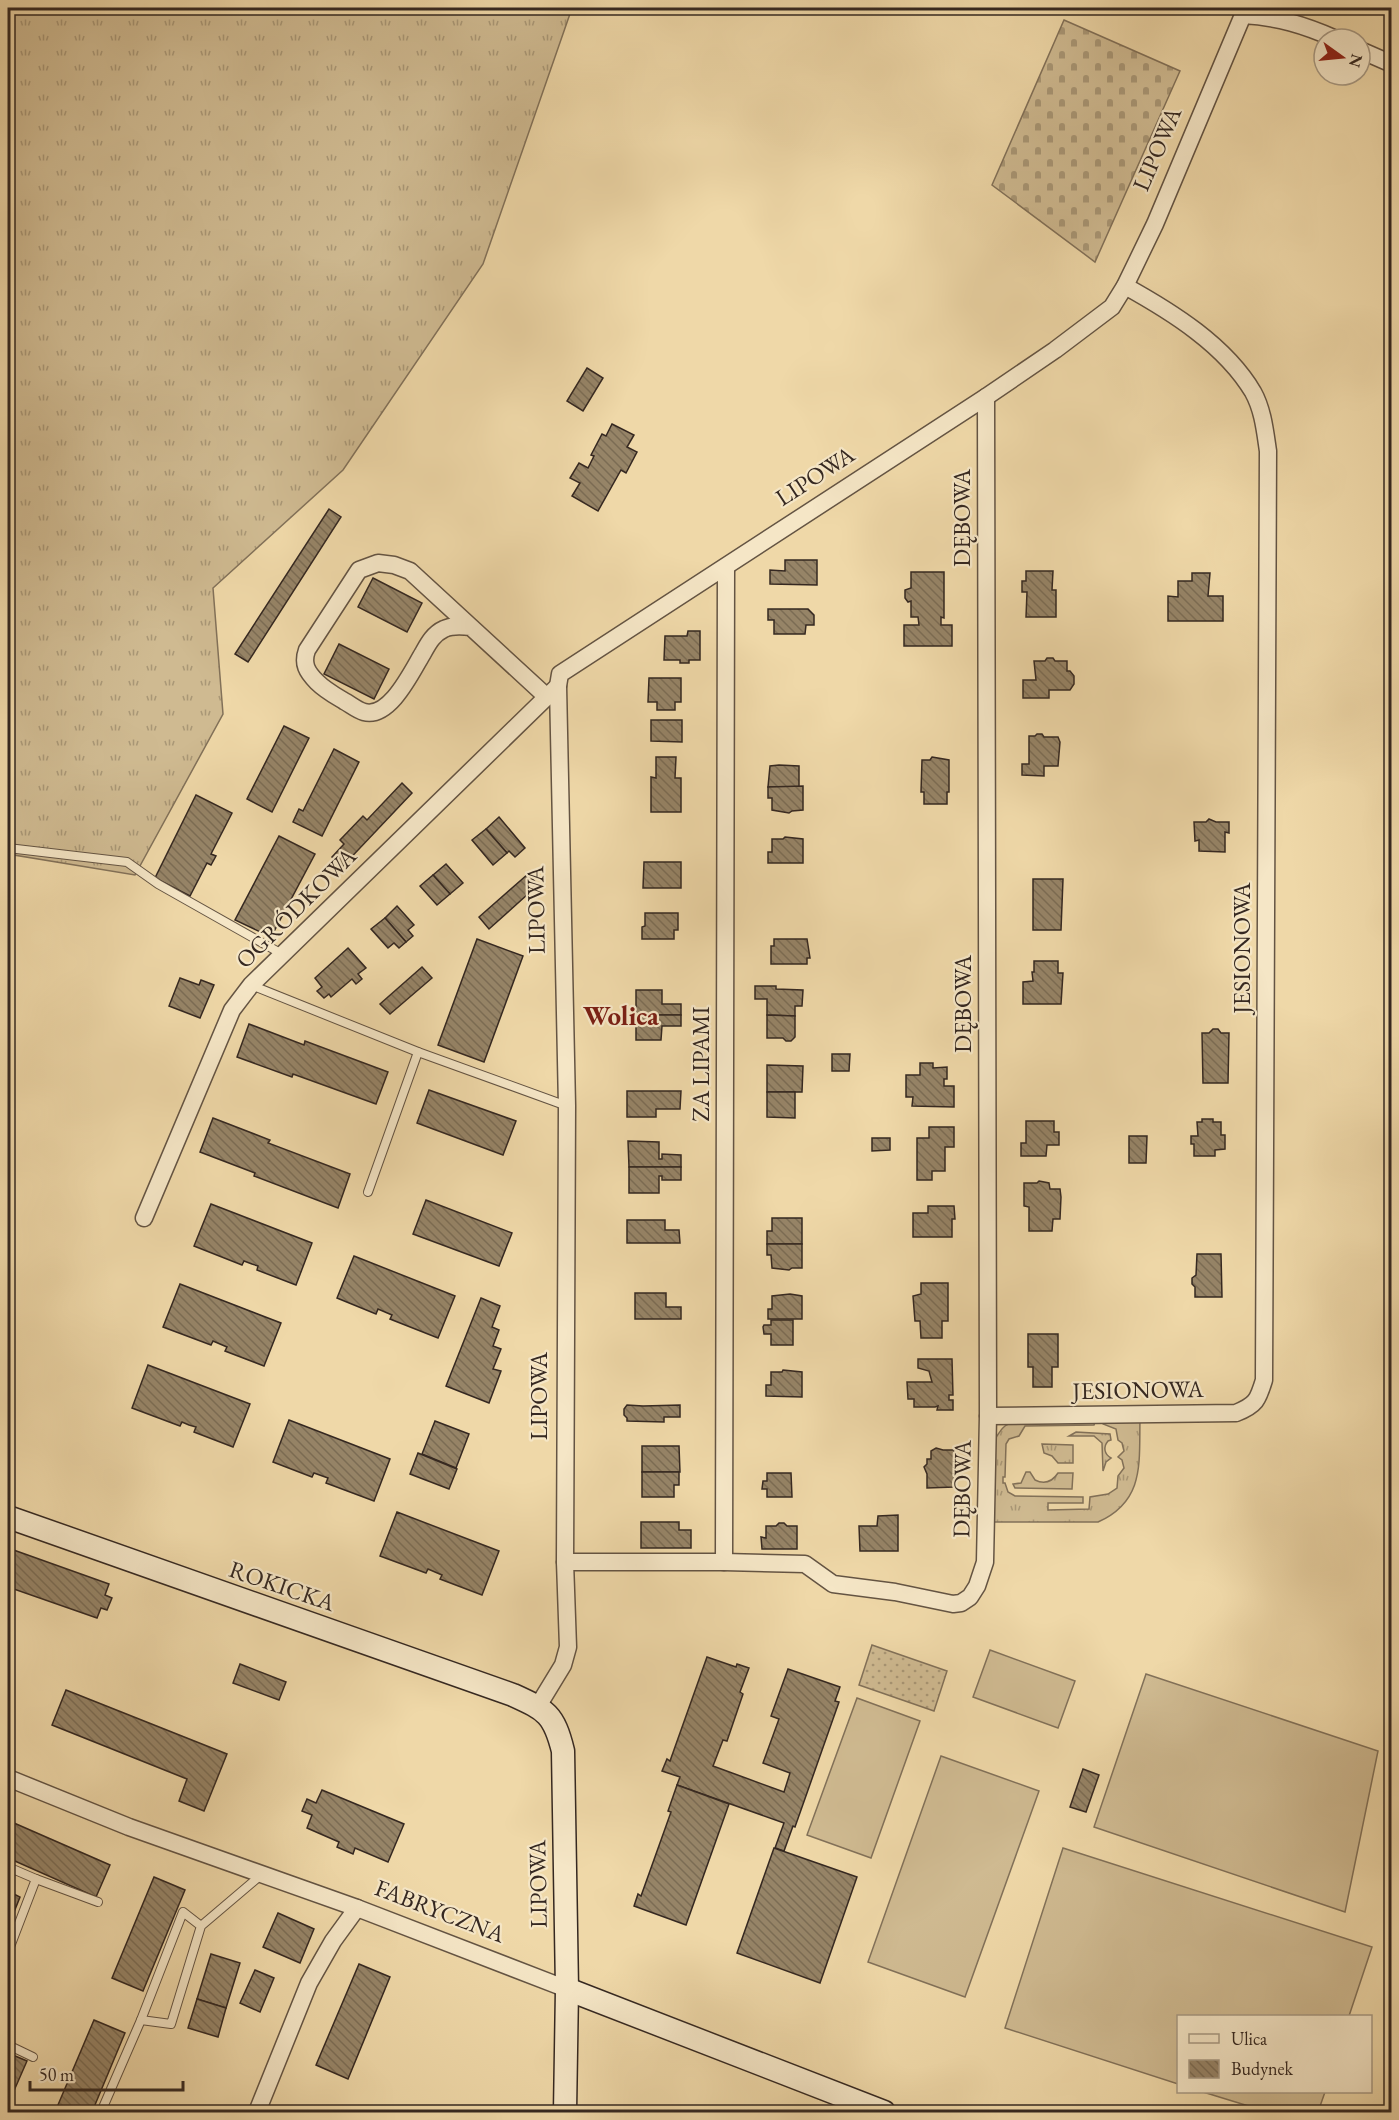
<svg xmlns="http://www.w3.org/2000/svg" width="1399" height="2120" font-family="'EB Garamond',serif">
<defs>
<pattern id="grass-tufts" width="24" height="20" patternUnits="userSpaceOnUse" patternTransform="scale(1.5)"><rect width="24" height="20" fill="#cfba91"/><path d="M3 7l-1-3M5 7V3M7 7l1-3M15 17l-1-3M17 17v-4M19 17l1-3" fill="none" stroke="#a99776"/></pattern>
<pattern id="cemetery-stones" width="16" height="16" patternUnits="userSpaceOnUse" patternTransform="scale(1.5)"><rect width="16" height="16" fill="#cfba91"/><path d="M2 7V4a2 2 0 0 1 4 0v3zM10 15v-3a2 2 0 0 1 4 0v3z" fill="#a99776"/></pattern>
<pattern id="park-dots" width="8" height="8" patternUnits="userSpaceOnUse" patternTransform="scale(1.5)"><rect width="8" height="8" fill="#cfba91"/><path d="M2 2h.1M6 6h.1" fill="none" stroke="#a99776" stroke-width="1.8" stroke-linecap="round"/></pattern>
<pattern id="building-back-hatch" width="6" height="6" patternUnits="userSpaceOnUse" patternTransform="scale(1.5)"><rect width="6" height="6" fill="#968467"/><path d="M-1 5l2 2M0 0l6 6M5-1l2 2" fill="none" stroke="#7b6c54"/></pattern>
</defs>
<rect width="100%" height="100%" fill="#efd8a8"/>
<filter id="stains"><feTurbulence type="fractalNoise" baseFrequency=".00333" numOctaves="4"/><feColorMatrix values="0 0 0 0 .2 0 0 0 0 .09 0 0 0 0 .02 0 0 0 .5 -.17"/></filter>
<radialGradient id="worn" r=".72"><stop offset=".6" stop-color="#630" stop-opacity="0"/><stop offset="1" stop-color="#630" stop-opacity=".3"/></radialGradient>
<g fill="url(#grass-tufts)" stroke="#827159" stroke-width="1.5">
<path d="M8 8H572L483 264 343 470 213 588 223 714 135 875 8 854Z"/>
<path d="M1096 1419 1094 1425 1025 1426 1019 1436 1009 1439 1006 1444 1005 1477H1003V1483H1005L1008 1492 1015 1496 1083 1497V1503H1048V1510L1089 1509 1090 1497 1108 1494 1117 1488 1118 1476 1124 1468 1122 1460 1118 1457 1124 1451 1122 1443 1118 1440 1116 1429 1103 1424 1102 1422 1140 1419C1139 1463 1145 1501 1098 1522H993L994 1441C997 1436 1000 1430 1005 1426 1019 1416 1077 1419 1096 1419Z"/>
<path d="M1076 1432 1110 1434 1111 1440 1108 1441C1103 1447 1104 1454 1111 1458L1106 1462 1103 1471 1102 1443 1094 1436H1069Z"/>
<path d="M1042 1444 1073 1445V1463H1058L1052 1456 1044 1453Z"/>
<path d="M1026 1472H1030L1035 1480C1045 1485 1052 1482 1058 1473H1073L1072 1489 1015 1488 1013 1484 1021 1483Z"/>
</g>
<path fill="url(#cemetery-stones)" stroke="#827159" stroke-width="1.5" d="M1064 20 1180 71 1095 262 992 185Z"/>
<path fill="url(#park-dots)" stroke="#827159" stroke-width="1.5" d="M872 1645 947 1671 934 1711 859 1685Z"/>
<g fill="#cfba91" stroke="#827159" stroke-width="1.5">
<path d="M990 1650 1075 1681 1058 1728 973 1697Z"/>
<path d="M1146 1674 1378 1751 1345 1912 1094 1827Z"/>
<path d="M857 1698 920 1721 871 1858 807 1835Z"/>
<path d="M941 1756 1039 1791 965 1997 868 1962Z"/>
<path d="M1063 1848 1372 1947 1349 2016H1178V2084L1005 2028Z"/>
<path d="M1203 2092H1325L1318 2112H1268Z"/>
</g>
<g fill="url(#building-back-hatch)" stroke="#352821" stroke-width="1.5">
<path d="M587 368 603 378 583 411 567 401Z"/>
<path d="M612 424 634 435 627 447 637 452 626 473 621 470 598 511 572 496 580 483 570 478 579 463 588 468 594 456 591 455 602 434 606 436Z"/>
<path d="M329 509 341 517 248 662 235 654Z"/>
<path d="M785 560H817V585L770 584V570L785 571Z"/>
<path d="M1026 571H1053L1052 590H1056V617H1026L1027 592H1022V581H1026Z"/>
<path d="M911 572H944V618L941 617V625H952V646H904V625H919L918 617H911V601L908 602 905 598V590L911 588Z"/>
<path d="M1192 573H1210L1208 596H1223V621H1168V596L1178 597V581H1192Z"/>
<path d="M373 578 422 603 407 632 358 607Z"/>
<path d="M768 609H808L814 615V625H806L805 634H774V620H768Z"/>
<path d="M688 631H700V660H689V663H680V660H664L665 636H687Z"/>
<path d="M339 644 389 669 374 699 324 674Z"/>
<path d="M1047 658H1053L1055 661H1067V671H1070L1074 676V684L1070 690H1049V698H1023V680H1036L1034 661H1045Z"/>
<path d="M649 678H681V702H675V710H657V702H648Z"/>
<path d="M651 720H682V742L651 741Z"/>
<path d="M284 726 309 738 272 812 247 799Z"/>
<path d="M1037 734H1042L1044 737H1058L1060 742 1058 766H1044V776L1022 775V764H1029V736H1035Z"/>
<path d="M334 749 359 762 322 836 293 822 299 809 303 811Z"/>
<path d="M656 757H676L675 778H681V812H651V777L656 778Z"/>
<path d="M932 757 949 760V792H947V804H924V792H921L922 760H930Z"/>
<path d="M779 765 799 766V787H768L770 766Z"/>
<path d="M402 783 412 793 342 867 332 857 344 844 340 840 363 816 367 820Z"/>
<path d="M803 786V810L792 811 789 813 772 810V798H768V787Z"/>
<path d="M196 795 232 813 211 854 216 856 211 865 207 863 190 896 155 878Z"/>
<path d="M499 817 525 848 515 857 509 851 507 853 486 829Z"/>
<path d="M1209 819 1216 822H1229V833L1225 832V852L1199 851V840L1195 841 1194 822H1206Z"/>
<path d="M486 829 507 853 493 865 472 840Z"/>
<path d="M279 836 315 854 271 937 235 920Z"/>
<path d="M785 837 803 839V863H768V852H772V839H783Z"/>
<path d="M644 862H681V888H643Z"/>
<path d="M446 864 463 883 450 894 433 875Z"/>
<path d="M528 874 538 885 489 929 479 917Z"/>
<path d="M433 875 450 894 437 905 420 886Z"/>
<path d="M1033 879H1063L1061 930H1033Z"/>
<path d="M397 906 414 925 408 930 413 936 406 942 385 918Z"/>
<path d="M645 913H678V930H674V939H642V927L645 926Z"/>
<path d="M385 918 406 942 399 948 394 943 388 948 371 929Z"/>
<path d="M477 939 523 956 484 1062 438 1045Z"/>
<path d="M774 939H807L810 958H807V964H771V946H774Z"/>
<path d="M348 948 366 968 358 974 362 979 356 984 352 979 331 997 329 994 324 998 317 991 322 987 315 978Z"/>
<path d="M1034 961H1058V973H1063L1061 1004H1023V982L1033 981 1032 972H1034Z"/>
<path d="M422 967 432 978 390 1014 380 1004Z"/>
<path d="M180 978 199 985 201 980 214 985 200 1018 169 1006Z"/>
<path d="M755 986H776V989L803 990 802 1006H795V1016L767 1015V999H755Z"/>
<path d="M636 990H662V1004H681V1015H636Z"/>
<path d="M636 1015H681V1026H662L661 1040H636Z"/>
<path d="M767 1015 795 1016V1037L791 1041H786L783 1038H767Z"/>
<path d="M249 1024 304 1045 305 1041 388 1072 376 1104 293 1074 292 1077 237 1057Z"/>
<path d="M1213 1029H1218L1221 1033H1229L1228 1083H1203L1202 1033H1209Z"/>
<path d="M832 1054H850L849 1071H832Z"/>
<path d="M920 1063H933V1068L947 1067V1079H944V1086H954V1107L912 1106 913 1097H906V1075H920Z"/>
<path d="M767 1065 803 1066 802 1092H767Z"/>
<path d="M429 1090 516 1121 503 1155 417 1123Z"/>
<path d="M627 1091H681L680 1109H656V1117H627Z"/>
<path d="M767 1092H795V1118L767 1117Z"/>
<path d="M213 1118 270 1140 268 1143 350 1174 338 1208 254 1176 255 1173 200 1152Z"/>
<path d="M1202 1119H1213V1122H1221V1135H1225V1149L1215 1150V1156H1194V1144H1191V1136H1198L1197 1122H1202Z"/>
<path d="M1026 1121H1054V1132H1059V1145H1047L1046 1156H1021V1143H1026Z"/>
<path d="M929 1127H954V1147H945V1171H932V1180H917V1138H929Z"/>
<path d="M1129 1136H1147L1146 1163H1129Z"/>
<path d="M872 1138H890V1150L872 1151Z"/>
<path d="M628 1141 659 1142V1159H662V1154L681 1155V1167H629Z"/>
<path d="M629 1167H681V1180H662V1176H659V1193H629Z"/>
<path d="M1039 1181 1049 1183 1050 1189H1060L1061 1197 1060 1219H1053L1052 1231H1029V1207L1024 1206V1183H1037Z"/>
<path d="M426 1200 512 1233 499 1266 413 1234Z"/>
<path d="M211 1204 312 1243 296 1285 257 1270 258 1266 252 1264 244 1261 242 1265 194 1246Z"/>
<path d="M928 1206H954L955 1219H952V1237H913V1213H928Z"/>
<path d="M772 1218H802V1244H767V1231H772Z"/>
<path d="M627 1220H665V1230H679L680 1243H627Z"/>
<path d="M767 1244H802V1268H792L789 1270 772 1268 771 1255H767Z"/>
<path d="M1197 1254H1221L1222 1297H1195V1287L1192 1284V1278L1196 1275Z"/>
<path d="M354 1256 455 1296 438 1338 390 1319 392 1315 378 1309 376 1314 337 1298Z"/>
<path d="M921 1283H948V1321H942V1338H921L920 1321H915L913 1296 921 1294Z"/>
<path d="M180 1284 281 1323 264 1366 225 1351 227 1347 213 1341 211 1345 163 1327Z"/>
<path d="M635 1293H666V1307H681V1319H635Z"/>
<path d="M790 1294 802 1296V1319H768V1309H772V1296Z"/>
<path d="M481 1298 500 1306 492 1327 499 1330 493 1346 501 1349 493 1369 501 1371 489 1403 446 1386Z"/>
<path d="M771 1320H793V1345H771V1334H764L763 1327 764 1325H771Z"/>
<path d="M1028 1334H1058V1367H1052V1387H1033V1367H1028Z"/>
<path d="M918 1359H952L953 1395H949V1400H953V1410H937L938 1406 935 1407H914V1399H908L907 1382H932L929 1371 918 1368Z"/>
<path d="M148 1365 250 1404 233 1447 194 1432 196 1427 189 1425 182 1422 180 1426 132 1408Z"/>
<path d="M783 1370 802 1372V1397L766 1396V1385H771V1372H782Z"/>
<path d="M627 1405 643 1406 680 1405V1417H664V1422L627 1421V1418L624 1415V1409Z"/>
<path d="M289 1420 390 1459 374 1501 326 1483 328 1478 314 1473 312 1477 273 1462Z"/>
<path d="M435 1421 469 1434 456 1468 422 1454Z"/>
<path d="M642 1446H679L680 1472H642Z"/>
<path d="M936 1448 943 1450H954V1487L927 1488V1474L924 1467 927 1464V1459H931V1451Z"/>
<path d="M418 1453 457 1469 449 1489 410 1474Z"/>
<path d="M642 1472H679V1485H674V1497H642Z"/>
<path d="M767 1473H791L792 1497H767V1489H762L763 1481H767Z"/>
<path d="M397 1512 499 1551 482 1595 440 1579 442 1575 428 1569 426 1573 380 1556Z"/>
<path d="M898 1515V1551H860L859 1526H877L878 1516Z"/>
<path d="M641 1522H679V1530H691V1548H641Z"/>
<path d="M779 1523H784L787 1526H797V1549H762L761 1537 766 1538V1526H776Z"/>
<path d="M8 1548 109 1584 105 1595 112 1598 107 1610 101 1608 97 1618 8 1587Z"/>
<path d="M707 1657 736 1667 737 1664 749 1668 740 1692 743 1694 727 1741 723 1740 713 1766 784 1792 790 1773 763 1763 779 1719 771 1716 788 1669 840 1687 835 1701 839 1702 795 1827 793 1826 784 1851 775 1848 784 1823 677 1785 680 1777 662 1771 667 1759 670 1761Z"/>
<path d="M240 1664 286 1682 279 1700 233 1683Z"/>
<path d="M66 1690 227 1754 204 1811 179 1801 187 1779 52 1725Z"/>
<path d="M1083 1769 1099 1775 1086 1812 1070 1807Z"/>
<path d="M677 1785 729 1804 686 1925 634 1906 638 1894 641 1896 671 1812 668 1811Z"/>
<path d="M322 1790 404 1824 388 1862 355 1848 353 1854 337 1847 339 1842 307 1828 312 1815 302 1811 307 1799 316 1803Z"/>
<path d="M14 1823 110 1865 96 1897 8 1858V1838Z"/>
<path d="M774 1848 857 1877 820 1983 737 1953Z"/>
<path d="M154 1877 185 1890 143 1991 112 1978Z"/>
<path d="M8 1891 20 1897 8 1927Z"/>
<path d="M278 1913 314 1929 300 1963 263 1947Z"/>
<path d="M211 1954 240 1963 226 2008 197 1999Z"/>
<path d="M359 1964 390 1977 348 2079 316 2065Z"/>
<path d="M255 1970 274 1978 260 2012 240 2003Z"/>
<path d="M197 1999 226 2008 218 2037 188 2028Z"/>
<path d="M94 2020 125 2033 92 2112H55Z"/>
<path d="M8 2053 27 2061 13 2093 8 2090Z"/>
</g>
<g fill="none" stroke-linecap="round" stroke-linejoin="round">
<defs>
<g id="service">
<path d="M8 848 127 862 158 884 282 954"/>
<path d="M251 985 418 1052 567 1106"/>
<path d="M368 1192 418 1052"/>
<path d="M8 1867 36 1879 8 1952"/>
<path d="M36 1879 98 1902"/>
<path d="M201 1926 183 1912 141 2020 171 2024 201 1926 261 1875"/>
<path d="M8 2045 33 2057"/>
<path d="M101 2112 141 2020"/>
</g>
<g id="minor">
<path d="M1360 50 1392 64"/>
<path d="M471 627C462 626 452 625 444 629 433 634 428 644 423 653 412 671 390 719 364 712 357 710 350 704 344 701 334 695 325 690 317 682 307 672 302 664 307 650L359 570 378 563 394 565 410 571 547 697"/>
<path d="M144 1218 232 1010 251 985 558 686"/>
<path d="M988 1416 1236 1413C1256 1405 1258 1400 1264 1380L1268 451C1265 431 1263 410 1253 392 1225 345 1172 312 1125 286"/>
<path d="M565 1562H724L805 1564 833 1584 895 1592 953 1604 961 1603 970 1597 977 1586 985 1562 988 1416 986 397"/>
<path d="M724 1562 726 567"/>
<path d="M538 1706 563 1665 568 1647 565 1562 567 1106 558 686 560 674 986 397 1055 350 1112 307 1125 286 1155 224 1243 15C1278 17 1304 25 1336 39"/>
<path d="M8 1778 129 1827 357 1908 567 1989"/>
<path d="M257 2112 309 1983 333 1941 357 1908"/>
</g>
<g id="secondary">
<path d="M8 1517 513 1695C546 1710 554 1714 563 1751L567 1989 565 2112"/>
<path d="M567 1989 884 2112"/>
</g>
</defs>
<use href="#service" stroke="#645443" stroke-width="10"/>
<use href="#minor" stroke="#645443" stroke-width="19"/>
<use href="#secondary" stroke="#352821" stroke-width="25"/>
<use href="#service" stroke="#f5e6c6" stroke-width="8"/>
<use href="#minor" stroke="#f5e6c6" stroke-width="16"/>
<use href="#secondary" stroke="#f5e6c6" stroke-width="22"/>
</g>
<g text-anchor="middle" stroke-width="4.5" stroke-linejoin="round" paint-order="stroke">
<g font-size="24" fill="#352821" stroke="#f5e6c6">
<text transform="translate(1157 149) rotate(-67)" y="8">LIPOWA</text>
<text transform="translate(815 476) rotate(-33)" y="8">LIPOWA</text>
<text transform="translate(962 518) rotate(-90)" y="8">DĘBOWA</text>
<text transform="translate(296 908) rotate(-45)" y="8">OGRÓDKOWA</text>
<text transform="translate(536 910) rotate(-91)" y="8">LIPOWA</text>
<text transform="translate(1242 948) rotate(-90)" y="8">JESIONOWA</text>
<text transform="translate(963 1004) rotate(-90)" y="8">DĘBOWA</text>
<text transform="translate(701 1064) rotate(-90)" y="8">ZA LIPAMI</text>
<text transform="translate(1138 1390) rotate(-1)" y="8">JESIONOWA</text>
<text transform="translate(539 1396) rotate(-90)" y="8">LIPOWA</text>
<text transform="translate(962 1489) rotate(-89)" y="8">DĘBOWA</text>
<text transform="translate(282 1586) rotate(19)" y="8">ROKICKA</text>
<text transform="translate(538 1884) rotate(-91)" y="8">LIPOWA</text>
<text transform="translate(440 1911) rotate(21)" y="8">FABRYCZNA</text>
</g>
<g font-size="27" font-weight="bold" fill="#7a1f14" stroke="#f5e6c6">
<text x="621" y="1025">Wolica</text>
</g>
</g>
<rect width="1399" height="2120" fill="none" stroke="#efd8a8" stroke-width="30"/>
<rect x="9" y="9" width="1381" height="2102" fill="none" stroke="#352821" stroke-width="3"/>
<rect x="15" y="15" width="1369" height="2090" fill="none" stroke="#352821" stroke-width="1.5"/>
<rect x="1177" y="2015" width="195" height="78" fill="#f5e6c6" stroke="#a89a84" stroke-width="1.5"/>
<rect x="1189" y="2034" width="30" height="9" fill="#f5e6c6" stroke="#a89a84" stroke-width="1.5"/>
<text x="1231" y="2045" font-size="18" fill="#352821">Ulica</text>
<rect x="1189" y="2060" width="30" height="18" fill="url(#building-back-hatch)" stroke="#a89a84" stroke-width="1.5"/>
<text x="1231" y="2075" font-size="18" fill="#352821">Budynek</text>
<g transform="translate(1342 57) rotate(105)"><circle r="28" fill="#f5e6c6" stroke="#a89a84" stroke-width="1.5"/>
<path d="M0-4.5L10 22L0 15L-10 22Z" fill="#8f2418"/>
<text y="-9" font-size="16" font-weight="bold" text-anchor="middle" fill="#352821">N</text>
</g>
<path d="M30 2081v9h153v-9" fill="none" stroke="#352821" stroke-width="3"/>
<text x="39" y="2081" font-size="18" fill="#352821" stroke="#f5e6c6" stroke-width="4.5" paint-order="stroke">50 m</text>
<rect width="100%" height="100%" filter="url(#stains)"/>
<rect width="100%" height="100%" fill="url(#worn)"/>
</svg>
